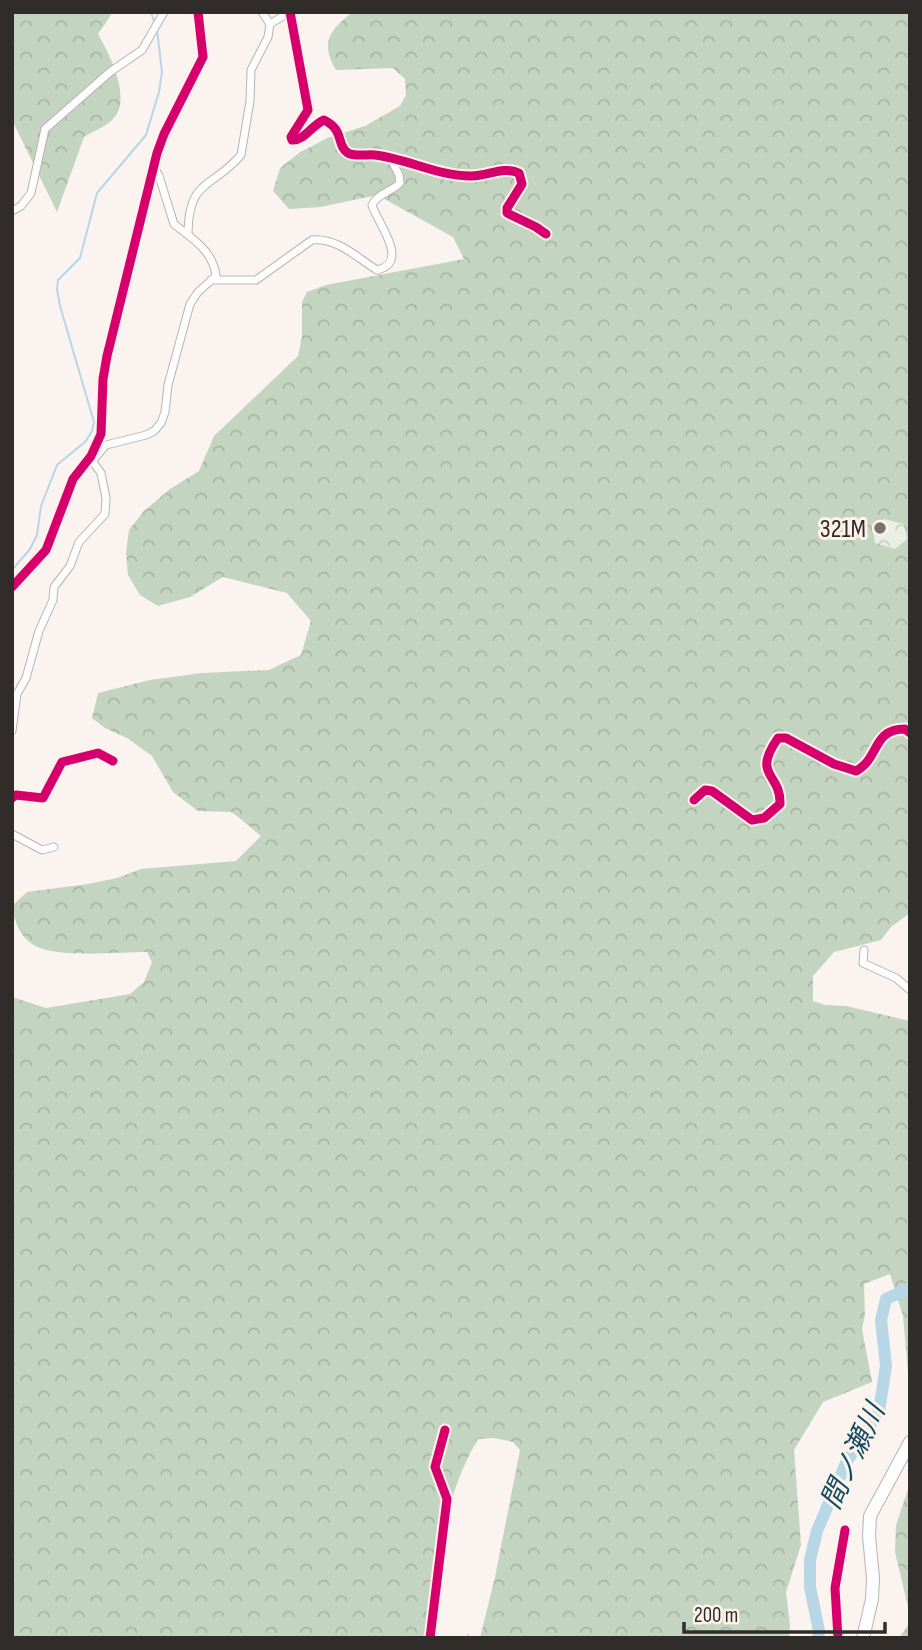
<svg xmlns="http://www.w3.org/2000/svg" width="922" height="1650" font-family="'Sofia Sans Condensed','Noto Sans JP',sans-serif">
<defs>
<pattern id="forest-crowns" width="20" height="18" patternUnits="userSpaceOnUse" patternTransform="scale(1.75)"><rect width="20" height="18" fill="#c3d4c0"/><path d="M2 6a3 3 0 1 1 6 0M12 15a3 3 0 1 1 6 0" fill="none" stroke="#a8b6a5"/></pattern>
<pattern id="park-crowns" width="20" height="18" patternUnits="userSpaceOnUse" patternTransform="scale(1.75)"><rect width="20" height="18" fill="#e7f0e3"/><path d="M2 6a3 3 0 1 1 6 0M12 15a3 3 0 1 1 6 0" fill="none" stroke="#c6cec3"/></pattern>
</defs>
<rect width="100%" height="100%" fill="#faf3ef"/>
<g fill="url(#forest-crowns)">
<path d="M12 12H113L98 34C109 53 133 100 113 119 106 127 93 131 84 137L57 212 12 120Z"/>
<path d="M353 12H910V913L891 927 881 940 834 952 813 976V1001L825 1005 846 1006 910 1021V1374L908 1373 903 1316 890 1274 864 1284 865 1315 862 1329 872 1382 823 1402 794 1450 801 1545 786 1592 790 1625 789 1638H480L495 1577 520 1450 513 1442 494 1438 478 1439C443 1497 436 1572 425 1638H12V997L46 1008 130 994 144 982 152 962 147 952C119 952 54 959 32 944 19 935 14 920 12 906L27 892 88 884 117 878 141 869 236 861 261 836 232 812 198 811 173 792 152 756 127 738 105 728 92 718 98 693 150 680 202 673 269 670 301 655 311 621 287 593 223 577 190 597 158 606 140 595 128 575 126 552 129 530 143 512 170 489 199 471 214 436 298 356 302 337V302L307 292 326 285 464 259 453 237 377 195 321 207 289 209 273 191 280 168 299 153 327 138 365 126 400 106 406 95 405 79 393 68 336 70C320 43 329 30 353 12Z"/>
<path d="M910 1483V1638H899L909 1624V1611L895 1552 896 1525Z"/>
</g>
<path fill="url(#park-crowns)" d="M884 519 904 524 907 539 895 549 875 543 873 529Z"/>
<g fill="none" stroke-linecap="round" stroke-linejoin="round">
<g stroke="#b7d6e6" stroke-width="2">
<path d="M151 12 154 21"/>
<path d="M12 570 30 549 37 535 41 506 57 465 86 441 92 431 94 422 60 306 57 289 58 280 80 258 97 193 146 135 159 92 162 72 157 30"/>
<path d="M467 1638 468 1635"/>
</g>
<path stroke="#b7d6e6" stroke-width="12" d="M818 1638 819 1631 810 1587V1560L817 1531 846 1463 879 1411 886 1366 881 1320 886 1299 910 1288"/>
<defs>
<g id="minor">
<path d="M262 12 270 24"/>
<path d="M290 12 308 110 291 137 292 140C304 141 312 125 324 120 345 130 336 146 348 153 355 157 367 154 375 155 408 159 438 176 471 176 488 176 503 166 519 173L522 184 507 208V213L536 227 546 234"/>
<path d="M12 211 21 206 31 193 45 129 110 72 142 50 164 12"/>
<path d="M188 233C189 178 212 189 241 155L250 101 251 70 268 37 270 24 290 12"/>
<path d="M211 280H256L312 240C338 238 356 257 377 270 411 262 377 223 372 205 377 194 391 192 400 183L399 175 391 159"/>
<path d="M91 456 94 459 106 445 146 435 154 431 161 423 165 412 168 385 190 304 198 292 216 276C213 250 192 239 174 224L159 176 154 167"/>
<path d="M12 587 46 550 73 479 91 456 101 434 103 379 107 356 157 153 164 134 203 57 198 12"/>
<path d="M12 731 17 694 26 678 39 631 53 600 54 587 70 566 79 542 105 514 106 498 101 473 92 461 88 460"/>
<path d="M12 798 16 795 43 798 62 762 98 753 113 761"/>
<path d="M694 800 705 790 712 791 752 820 764 818 780 804C781 772 751 777 778 738H786L834 764 856 771C880 758 872 729 905 729L910 733"/>
<path d="M12 834 42 850 54 847"/>
<path d="M864 950 863 963 896 978 910 990"/>
<path d="M430 1638 447 1499 435 1467 445 1430"/>
<path d="M838 1638 835 1588 845 1530"/>
</g>
<path id="primary" d="M863 1638 872 1599 873 1578 869 1536 870 1516 910 1442"/>
</defs>
<use href="#minor" stroke="#bab4b1" stroke-width="9"/>
<use href="#primary" stroke="#bab4b1" stroke-width="14"/>
<use href="#minor" stroke="#fefdfd" stroke-width="7"/>
<use href="#primary" stroke="#fefdfd" stroke-width="12"/>
<defs>
<g id="cycleway">
<path d="M290 12 308 110 291 137 292 140C304 141 312 125 324 120 345 130 336 146 348 153 355 157 367 154 375 155 408 159 438 176 471 176 488 176 503 166 519 173L522 184 507 208V213L536 227 546 234"/>
<path d="M12 587 46 550 73 479 91 456 101 434 103 379 107 356 157 153 164 134 203 57 198 12"/>
<path d="M12 798 16 795 43 798 62 762 98 753 113 761"/>
<path d="M694 800 705 790 712 791 752 820 764 818 780 804C781 772 751 777 778 738H786L834 764 856 771C880 758 872 729 905 729L910 733"/>
<path d="M430 1638 447 1499 435 1467 445 1430"/>
<path d="M838 1638 835 1588 845 1530"/>
</g>
</defs>
<use href="#cycleway" stroke="#fff2ea" stroke-width="13"/>
<use href="#cycleway" stroke="#d6006c" stroke-width="9"/>
</g>
<circle fill="#77726e" stroke="#fff2ea" stroke-width="2.5" cx="880" cy="528" r="7"/>
<g text-anchor="middle" stroke-width="6" stroke-linejoin="round" paint-order="stroke">
<g font-size="26" fill="#302c29" stroke="#fff2ea" text-anchor="end">
<text x="866" y="537">321M</text>
</g>
<g font-size="28" font-style="italic" fill="#104e67" stroke="#fff2ea">
<text transform="translate(852 1456) rotate(-65)" y="10">間ノ瀬川</text>
</g>
</g>
<rect width="922" height="1650" fill="none" stroke="#302c29" stroke-width="28"/>
<path d="M684 1622v10h201v-10" fill="none" stroke="#302c29" stroke-width="3.5"/>
<text x="694" y="1622" font-size="21" fill="#302c29" stroke="#fff2ea" stroke-width="5" paint-order="stroke">200 m</text>
</svg>
